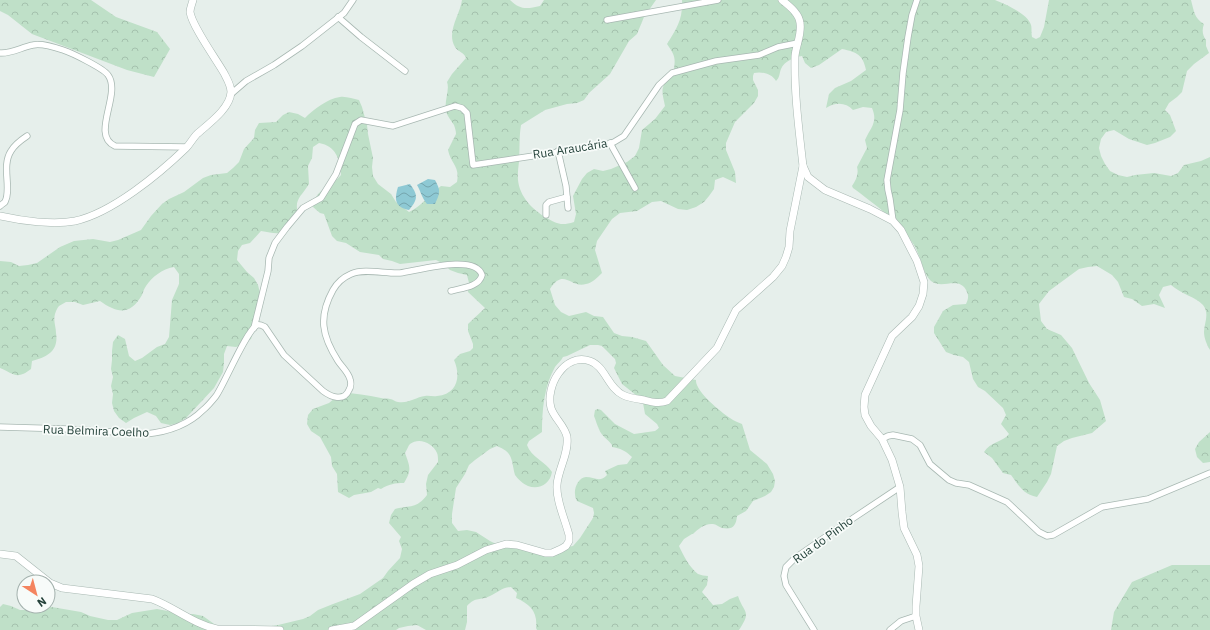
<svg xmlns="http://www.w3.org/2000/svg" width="1210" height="630" font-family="'IBM Plex Sans',sans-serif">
<defs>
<pattern id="forest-crowns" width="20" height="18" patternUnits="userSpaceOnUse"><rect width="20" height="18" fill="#bfe0c8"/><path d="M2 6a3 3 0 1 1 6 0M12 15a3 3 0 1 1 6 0" fill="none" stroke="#a4c1ad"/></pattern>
<pattern id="water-waves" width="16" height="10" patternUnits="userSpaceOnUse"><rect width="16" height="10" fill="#8ec9d4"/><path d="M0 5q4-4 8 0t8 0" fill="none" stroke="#74a5ad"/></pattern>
</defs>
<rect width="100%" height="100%" fill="#e6efeb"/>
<g fill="url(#forest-crowns)" fill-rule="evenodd">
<path d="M0 0H91L116 17 157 32 170 49 154 77 127 70 32 34 8 15 0 11Z"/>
<path d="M462 0H510C520 10 527 9 540 6L544 0H656L644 17 637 34 629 41 610 74 589 93 584 100 577 103 567 104 545 110 521 125C519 137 520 148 519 160 519 164 518 168 518 172 516 192 529 207 545 217 557 224 561 226 574 222L576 214 573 196 582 179 587 173 594 169 603 171 611 169 627 162 635 156 639 148 642 130 655 119 665 106C662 91 659 86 673 76 675 59 677 58 667 44 677 28 683 19 682 0H995C1005 4 1028 14 1031 25 1032 28 1031 33 1032 37L1036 39 1040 37 1044 27 1049 0H1191C1194 11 1194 18 1204 24 1202 29 1202 35 1206 40V46L1209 53 1194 64 1187 71 1182 92 1177 97 1169 103 1165 110 1170 115 1176 131 1170 137 1155 143 1147 145 1129 139 1114 130 1106 132 1101 139 1099 148 1101 156 1105 164 1110 171 1118 175 1127 177 1135 175 1154 173 1171 176 1178 173 1184 165 1201 161 1210 157V350C1207 345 1204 338 1204 332 1204 323 1210 314 1203 305 1196 297 1181 294 1171 285L1163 287 1159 295 1165 308 1154 304 1142 306 1132 299 1124 297 1118 282 1112 275 1097 266 1088 267 1079 269 1049 291 1039 304 1041 321 1047 329 1061 335 1072 348 1089 383 1100 400 1106 421 1092 433 1072 438 1064 441 1057 446 1051 474 1047 482 1037 497C1023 494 1019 486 1011 475L1003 473 992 458 984 452C990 442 1003 442 1009 434L1001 424 1006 415 1003 408 985 391 978 387 973 379 969 362 963 357 954 355 946 352 934 333V327L943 311 953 305 966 304C968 300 969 296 967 292 960 275 942 290 931 281 923 274 920 254 914 245 901 223 873 203 853 188L852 186C856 180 859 174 857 167L867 148 865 140C871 127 878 122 872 108L863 107 853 110C846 102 835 102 826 108L829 94 835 88 851 81 866 70C863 55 857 52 842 49L819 65 811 68 805 63 802 56C795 57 784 61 781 69 779 74 780 77 776 81 772 74 762 71 754 73L753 76V80L758 90V96L754 103 735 122 726 143V150L735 172 736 183 723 177 715 180 714 189 709 196 704 202 696 207 687 210 678 209 661 201 652 202 637 211 620 213 612 219 597 241 595 250 602 273C598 277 592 283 586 284 571 289 564 267 550 289L555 305 561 312 569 316 586 312 594 316 603 317 614 333 622 336 632 337 646 341 663 365 675 376 696 380C695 391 721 412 730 418 734 421 738 422 742 424L750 450 767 464 773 474 775 481 774 487 771 492 765 496 753 501 746 511 737 516C736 526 733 530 722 528 719 527 716 524 713 524 705 523 698 529 693 534H692L684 539 679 546C683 555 690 568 698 574 701 575 705 576 708 576L707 585 702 592 713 605 722 604 730 599 738 596C744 614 752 610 739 630H537L536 628C538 612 530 604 516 598L517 593 511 587C501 588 499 592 490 596 480 601 476 596 467 606V622L465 630H426L417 625 408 626 399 628 396 630H247L278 625 303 619 310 616 318 610 333 604 360 594 383 578 388 571 400 558 402 549 399 541 401 537 389 523 391 515 395 509C411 505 416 509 427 495L426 484 428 475 438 462C438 459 438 455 437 453 433 443 419 437 410 444 408 446 407 450 405 453 410 467 412 470 404 483 395 483 389 484 381 489L378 488 371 492 354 495 349 498 338 492 337 474 332 466 331 457 320 437 311 431 307 424 308 415 313 409 329 403 341 393C355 393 367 395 381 398 384 399 387 398 390 399 393 399 395 402 398 402 408 404 416 397 425 396 429 395 433 397 437 396 458 394 461 376 454 360L460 354 470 351 473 348V344L468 331V324L485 308 468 292 469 283 467 275 458 273 450 270 444 264 436 260 400 264 392 261 383 259 379 255 360 252 346 243 337 241 332 236 324 214 320 213 313 207C314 203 314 199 316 197 321 189 334 183 341 175 340 159 336 146 319 143L313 147 312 158 308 166 309 184C301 197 294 199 298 214L293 220 291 228C280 236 274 233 261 231L250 243 242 245 238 251 237 260 247 272 254 278 258 285 262 301V309L257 316 251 339 244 344 236 347 227 346 224 354V363L223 372 214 388 186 418 178 423 170 425 161 423 156 416 147 412 134 418 126 423 119 418 114 411 112 403 113 394 111 386 113 377 111 369 112 360V351L113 342 118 335 125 339 129 356 135 361 142 358 157 347 165 344 169 337 172 300 179 284V274L174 267C162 269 152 277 146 286 144 289 143 292 142 295 130 316 117 313 100 301L83 305 75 302H66L59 306C57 308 56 311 55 314 53 321 56 327 56 333 59 351 47 357 32 361L31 369C17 380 14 374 0 368V261L11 262 19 266 28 265 37 263 60 247 74 241 93 239 110 242 118 240 141 230 151 216 162 204 169 199 184 192 203 178 211 175 227 173 233 168 239 162 244 149 254 138 255 130 259 123 276 122 283 115 289 112 298 114 305 118C314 109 327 99 340 97 346 96 353 99 359 100L362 107 367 125 368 134 373 158 372 167 373 176 378 184 391 194 396 202 409 212C422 206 430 194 441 186L450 187 457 182C460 166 451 164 448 150L456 134C456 131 455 128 454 125 451 120 447 116 446 111 444 101 450 90 447 82L452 74 466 58C464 52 458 52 455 47 446 32 460 15 462 0ZM590 345H598L602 346 615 359 616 363 614 368 622 384 641 399 643 403 645 414 657 424 659 428 655 431 634 434 615 424 601 410 598 409 595 410 594 416C596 421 597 425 599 429 601 436 608 439 612 445V447C620 448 626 451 632 457L627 464 618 465 605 471 607 475C600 483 594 477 586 477 579 477 574 488 575 494 575 497 576 499 577 501L593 508 594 513 593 518 580 538 573 546 558 549H533L498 545 490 541 476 532 467 530 458 531 452 523V514L456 488 465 474 469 465 475 460 490 449 497 446C514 453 511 460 515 475 518 479 523 484 528 486 539 490 550 484 552 472 546 462 531 457 527 445L529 441 542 432C542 411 544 386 555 367 558 363 561 361 563 357L567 356Z"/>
<path d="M1210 432V462L1203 463 1197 457 1195 449 1199 442Z"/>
<path d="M1172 565H1210V630H1111L1114 612 1132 582Z"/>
<path d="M3 604 11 606 20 610H30L46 606 81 612 90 616 108 620H117L132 613 157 609 184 614H193L203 616 217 626 242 630H0V607Z"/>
</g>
<g fill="url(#water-waves)">
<path d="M428 179 435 180C441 191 440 193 435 204H427C422 198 421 192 417 185Z"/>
<path d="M410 184C419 196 417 200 409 210 395 207 394 200 398 187Z"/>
</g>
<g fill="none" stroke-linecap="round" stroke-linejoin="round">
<defs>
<g id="minor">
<path d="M338 17 361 37 405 71"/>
<path d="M607 20 718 0"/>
<path d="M0 53C11 54 22 47 33 45 42 43 54 47 63 50 72 53 103 68 108 75 122 94 90 135 115 146L187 147"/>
<path d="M231 94 246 81 274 65 302 46 344 13 353 0"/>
<path d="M610 143 635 188"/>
<path d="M558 151 566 186 568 208"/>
<path d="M0 206C1 205 4 203 5 202 12 189 1 166 11 151 15 144 21 140 27 136"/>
<path d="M546 215V205L549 202 567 197"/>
<path d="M893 221 890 199 888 190 887 180 900 110 903 73 908 37 912 15 917 0"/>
<path d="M254 328 268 271 269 258 275 243 287 227 303 208 321 198 336 174 355 124 361 120 393 126 455 106 462 108 467 113 473 165 606 145 614 142 624 136 659 85 672 73 716 61 759 55 778 47 798 43"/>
<path d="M0 427 68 429 146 434C166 432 188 425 203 410 208 406 212 401 216 396 225 383 246 331 257 325 260 324 263 326 265 327L284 355 323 391C331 397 344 402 349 390 351 387 351 382 350 379 348 372 342 367 338 361 322 336 318 317 333 290 337 283 344 277 351 274 364 268 386 274 400 273 417 271 475 253 482 275 479 287 462 288 451 291"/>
<path d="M882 439 888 436 893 435 912 439 920 445 930 464 949 480 956 483 969 485 1007 502 1039 532 1047 536 1053 535 1102 507 1148 499 1210 473"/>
<path d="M814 630 786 585 784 576 786 567 795 558 831 533 900 487"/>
<path d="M890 630 901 621 916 616"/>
</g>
<g id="tertiary">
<path d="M782 0C789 6 799 13 800 23 802 34 796 45 795 56 794 93 799 130 803 166L808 177 825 190 870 209 893 221 901 230 917 261 924 282 923 294 919 306 912 317 892 336 865 395 864 407 865 415 871 426 882 439 892 460 900 487 902 512 904 528 917 555 919 566 916 606V616L919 630"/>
<path d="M0 216C22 221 53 225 75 221 112 213 159 174 186 148 190 144 193 138 197 134 208 124 230 109 231 92 231 85 227 79 224 73 216 59 192 26 190 12 190 8 192 4 193 0"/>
<path d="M0 554 16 556 50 583 62 588 152 599C174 607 193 624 217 629L280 630"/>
<path d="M332 630 354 626 413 584 430 574 457 565 486 550 506 544 517 545 545 553H552L561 549 566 546 569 541V535C565 519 556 501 557 485 558 469 569 454 567 437 565 426 554 418 551 408 545 387 564 352 590 361 605 366 608 388 623 395 629 398 637 399 644 400 652 402 659 404 667 401L717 348 736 310 773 277 782 266 786 257 789 247 790 231 803 166"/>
</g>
</defs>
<use href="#minor" stroke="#a8b8b2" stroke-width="7"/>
<use href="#tertiary" stroke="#a8b8b2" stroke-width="8"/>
<use href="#minor" stroke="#fff" stroke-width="5.5"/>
<use href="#tertiary" stroke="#fff" stroke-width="7"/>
</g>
<g text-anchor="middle" stroke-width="3.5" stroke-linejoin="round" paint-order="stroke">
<g font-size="12" fill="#24423a" stroke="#f7fbf9">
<text transform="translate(570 149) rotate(-9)" y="4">Rua Araucária</text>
<text transform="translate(96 431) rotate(2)" y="4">Rua Belmira Coelho</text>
<text transform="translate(823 540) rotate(-36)" y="4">Rua do Pinho</text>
</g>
</g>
<g transform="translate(36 594) rotate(144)"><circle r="19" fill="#f7fbf9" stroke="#a3b1ad"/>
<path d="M0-3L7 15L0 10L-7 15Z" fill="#f4845f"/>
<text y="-6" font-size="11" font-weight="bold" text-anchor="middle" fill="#24423a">N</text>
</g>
</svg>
